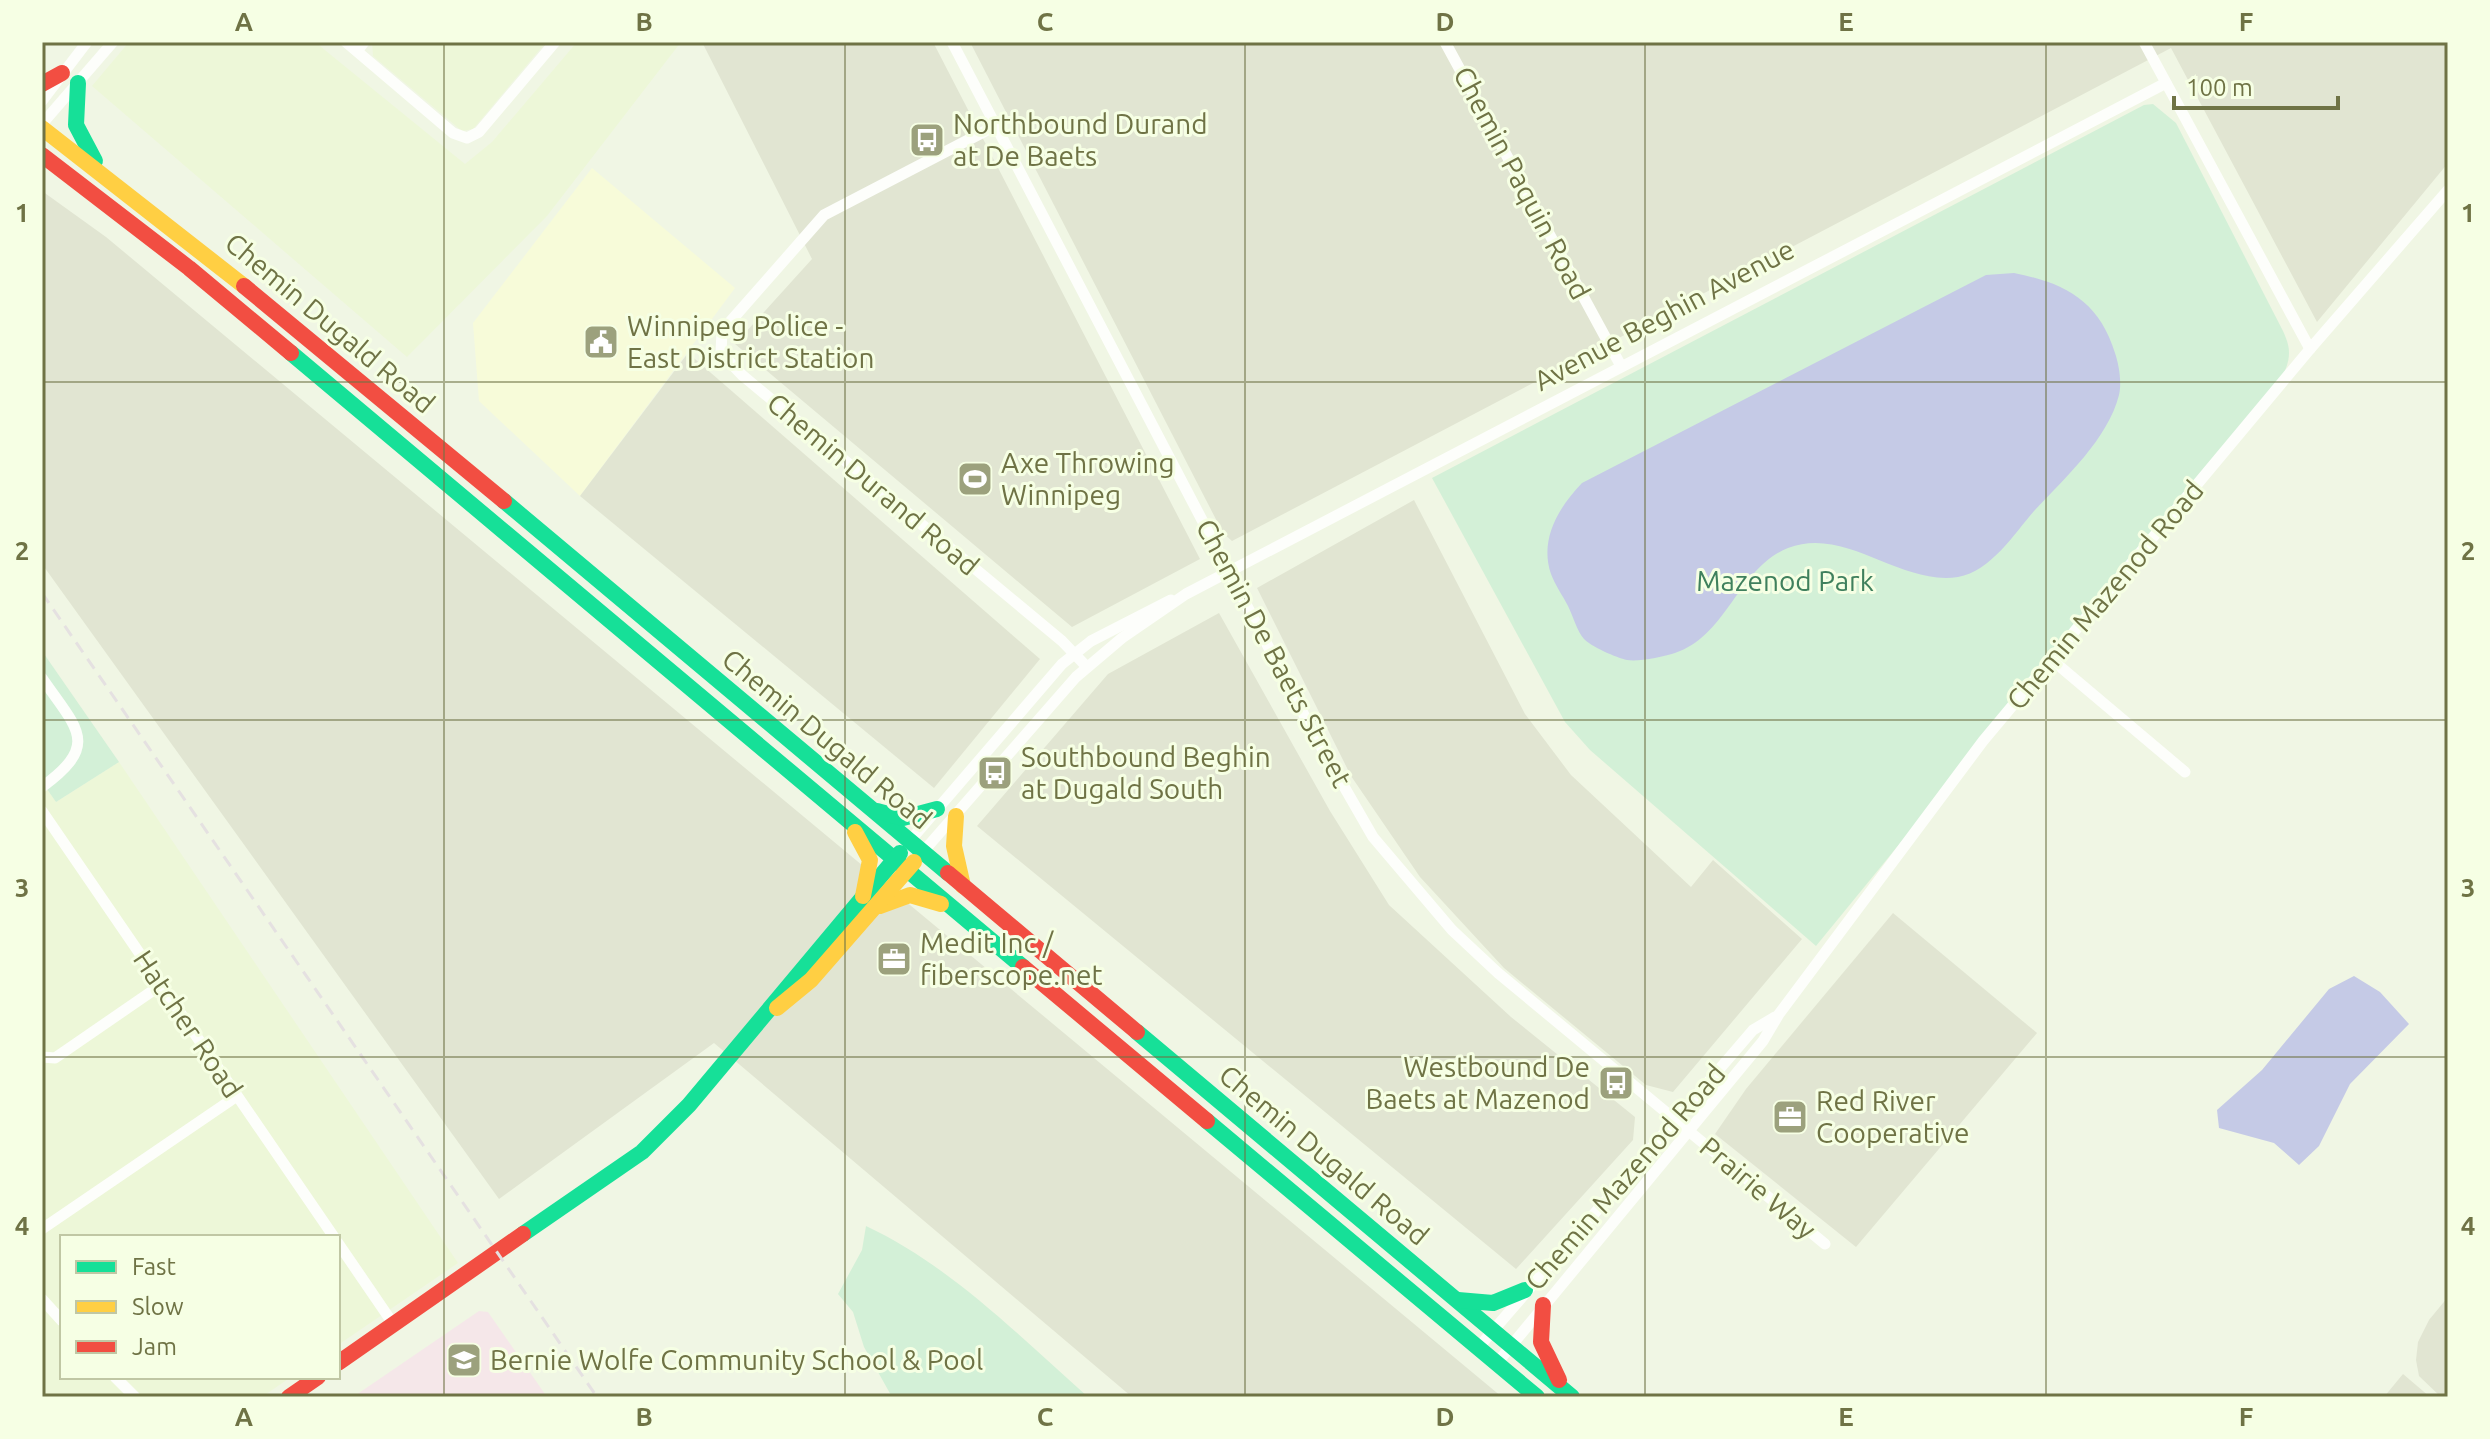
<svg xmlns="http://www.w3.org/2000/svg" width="2490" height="1439" font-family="Ubuntu,sans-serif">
<rect width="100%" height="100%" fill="#f0f6e4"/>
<g fill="#edf7d8">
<path d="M129 42H315L465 164 492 142 577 42H681L547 216 407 357 92 86Z"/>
<path d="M372 42H546L473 129 462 131 373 56Z"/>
<path d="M119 762 458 1263 338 1345V1237H62V1377H291L262 1397H42V782L56 802Z"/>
</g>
<path fill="#f7fbd9" d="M592 168 735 288 580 496 479 401 473 323Z"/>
<g fill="#e1e5d2">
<path d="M702 42H933L1200 559 1072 627 735 344 812 259Z"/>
<path d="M970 42H2448V163L2317 322 2171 48 1232 541 1223 533Z"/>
<path d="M42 191 106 237 1502 1397H1132L714 1043 499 1199 42 564Z"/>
<path d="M688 353 1040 659 934 788 580 496Z"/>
<path d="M1414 500 1525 714 1571 775 1691 887 1713 860 1802 939 1673 1092 1646 1085 1504 968 1420 877 1351 776 1257 588Z"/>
<path d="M1219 613 1330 811 1389 905 1511 1017 1635 1117 1633 1140 1516 1269 977 826 1108 674Z"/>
<path d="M1893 913 2037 1033 1856 1247 1715 1134 1746 1089Z"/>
<path d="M2448 1297V1397H2441L2419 1376 2416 1360 2418 1342 2429 1320Z"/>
<path d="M2403 1374 2430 1397H2384Z"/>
</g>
<path fill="#f5e7e9" d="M479 1311 488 1312 547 1397H353Z"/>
<g fill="#d3f0d7">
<path d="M2153 104 2176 123 2283 331C2291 348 2291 358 2283 375L1816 946 1590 750 1565 722 1432 478 2144 105Z"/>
<path d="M42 651 119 762 56 802 42 782Z"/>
<path d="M866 1226C951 1266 1018 1335 1088 1397H892L864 1347 853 1312 838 1294 862 1250Z"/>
</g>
<g fill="#c5cae6">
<path d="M2014 273C2065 283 2099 301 2115 353 2119 365 2122 382 2119 395 2108 439 2064 479 2034 511 2014 534 1991 571 1958 577 1899 586 1847 526 1788 548 1738 568 1727 636 1675 653 1663 657 1638 662 1627 660 1617 658 1590 646 1584 639 1577 631 1573 616 1568 606 1563 596 1555 585 1551 574 1539 539 1559 507 1582 483L1986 275Z"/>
<path d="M2354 976 2380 992 2409 1024 2350 1084 2319 1146 2299 1165 2274 1143 2219 1128 2217 1110 2262 1070 2329 989Z"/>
</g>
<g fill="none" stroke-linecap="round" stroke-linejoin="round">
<g stroke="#fdfefb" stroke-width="11">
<path d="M346 42 453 133 467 138 479 132 555 42"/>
<path d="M952 42 1315 736 1373 837 1452 930 1498 973 1825 1244"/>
<path d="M1445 42 1621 366"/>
<path d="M2144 42 2310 349"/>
<path d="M357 51 364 42"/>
<path d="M42 101 87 42"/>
<path d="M42 124 113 42"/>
<path d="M995 126 824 215 722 331 721 353 742 375 1062 641 1087 667"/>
<path d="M2051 659 2185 772"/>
<path d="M42 678C77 729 101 744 42 787"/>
<path d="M42 811 334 1237"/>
<path d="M909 842 1062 664 1091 641 1171 600"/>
<path d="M922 853 1076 677 1122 638 1186 594 2166 83"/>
<path d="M42 1057 55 1058 161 985"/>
<path d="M42 1229 237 1096"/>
<path d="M338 1243 394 1325"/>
<path d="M42 1299 62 1321"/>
<path d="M1478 1348 1735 1051 1753 1030 1775 1017"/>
<path d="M1497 1363 1763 1041 1779 1014 1983 741 2310 349 2448 190"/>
<path d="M115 1377 135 1397"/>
</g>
<g stroke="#16e098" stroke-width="16">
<path d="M78 83 76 125 95 161"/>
<path d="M291 353 1023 967"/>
<path d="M504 501 948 873"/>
<path d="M877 811 903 818 937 809"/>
<path d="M1137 1032 1572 1397"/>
<path d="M1207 1121 1537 1397"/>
<path d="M523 1234 642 1152 689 1105 900 853"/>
<path d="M1458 1300 1493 1303 1525 1290"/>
</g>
<g stroke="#ffcf43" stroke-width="16">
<path d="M42 128 244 286"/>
<path d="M956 816 954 846 963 886"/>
<path d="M855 832 870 860 863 896"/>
<path d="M880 906 910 895 941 904"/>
<path d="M777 1008 811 980 914 862"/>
</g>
<g stroke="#f24e42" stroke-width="16">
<path d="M42 84 62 73"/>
<path d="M42 155 189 268 291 353"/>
<path d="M244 286 504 501"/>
<path d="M948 873 1137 1032"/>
<path d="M1023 967 1207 1121"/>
<path d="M1543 1305 1541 1342 1559 1380"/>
<path d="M338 1363 523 1234"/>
<path d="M289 1397 318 1377"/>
</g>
<path stroke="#e5e1e1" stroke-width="3" stroke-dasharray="12 8" stroke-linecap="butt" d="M42 593 597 1397"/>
</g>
<path fill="none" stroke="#6f7345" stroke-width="2" stroke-opacity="0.55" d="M444 42V1397M845 42V1397M1245 42V1397M1645 42V1397M2046 42V1397M42 382H2448M42 720H2448M42 1057H2448"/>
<defs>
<symbol id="bus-square" viewBox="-11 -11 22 22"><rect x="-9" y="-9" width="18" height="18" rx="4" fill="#9ca17d" stroke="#f6ffe4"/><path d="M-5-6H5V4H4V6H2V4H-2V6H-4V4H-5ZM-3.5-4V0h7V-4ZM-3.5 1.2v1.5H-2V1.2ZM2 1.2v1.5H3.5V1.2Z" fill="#fff"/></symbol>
<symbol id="civic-square" viewBox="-11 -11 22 22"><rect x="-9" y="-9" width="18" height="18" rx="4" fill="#9ca17d" stroke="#f6ffe4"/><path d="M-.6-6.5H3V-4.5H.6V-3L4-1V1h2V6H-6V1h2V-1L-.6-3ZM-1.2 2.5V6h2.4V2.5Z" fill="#fff"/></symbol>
<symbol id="stadium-square" viewBox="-11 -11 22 22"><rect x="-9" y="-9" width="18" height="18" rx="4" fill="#9ca17d" stroke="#f6ffe4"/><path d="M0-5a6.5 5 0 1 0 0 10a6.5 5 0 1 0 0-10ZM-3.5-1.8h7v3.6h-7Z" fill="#fff"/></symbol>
<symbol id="office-square" viewBox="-11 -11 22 22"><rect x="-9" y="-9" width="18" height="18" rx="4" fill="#9ca17d" stroke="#f6ffe4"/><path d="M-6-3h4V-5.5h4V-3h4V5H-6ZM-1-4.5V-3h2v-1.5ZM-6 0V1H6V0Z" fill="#fff"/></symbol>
<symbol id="school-square" viewBox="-11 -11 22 22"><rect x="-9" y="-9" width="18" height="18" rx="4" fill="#9ca17d" stroke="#f6ffe4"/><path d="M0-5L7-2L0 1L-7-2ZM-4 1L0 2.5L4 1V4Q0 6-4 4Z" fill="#fff"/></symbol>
</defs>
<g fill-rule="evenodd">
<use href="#bus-square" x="907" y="120" width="40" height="40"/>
<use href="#civic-square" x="581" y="322" width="40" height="40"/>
<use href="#stadium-square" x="955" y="459" width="40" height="40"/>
<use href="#bus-square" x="975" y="753" width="40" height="40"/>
<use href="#office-square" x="874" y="939" width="40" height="40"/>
<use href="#bus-square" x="1596" y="1063" width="40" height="40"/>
<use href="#office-square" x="1770" y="1097" width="40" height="40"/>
<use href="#school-square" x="444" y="1340" width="40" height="40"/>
</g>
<g text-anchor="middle" stroke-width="6" stroke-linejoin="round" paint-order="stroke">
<g font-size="28" fill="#6f7345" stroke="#f6ffe4" text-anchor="start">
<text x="953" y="134">Northbound Durand<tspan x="953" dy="32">at De Baets</tspan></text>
<text x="627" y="336">Winnipeg Police -<tspan x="627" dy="32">East District Station</tspan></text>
<text x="1001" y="473">Axe Throwing<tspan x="1001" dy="32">Winnipeg</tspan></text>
<text x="1021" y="767">Southbound Beghin<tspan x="1021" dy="32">at Dugald South</tspan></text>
<text x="920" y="953">Medit Inc /<tspan x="920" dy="32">fiberscope.net</tspan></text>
<text x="1590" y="1077" text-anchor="end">Westbound De<tspan x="1590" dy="32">Baets at Mazenod</tspan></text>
<text x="1816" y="1111">Red River<tspan x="1816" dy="32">Cooperative</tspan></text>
<text x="490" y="1370">Bernie Wolfe Community School &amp; Pool</text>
</g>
<g font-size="28" fill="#6f7345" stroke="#f6ffe4">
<text transform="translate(1522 183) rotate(62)" y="10">Chemin Paquin Road</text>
<text transform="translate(1664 315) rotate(-28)" y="10">Avenue Beghin Avenue</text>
<text transform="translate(330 323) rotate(40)" y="10">Chemin Dugald Road</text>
<text transform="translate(873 484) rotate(40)" y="10">Chemin Durand Road</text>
<text transform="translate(2105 595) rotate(-50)" y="10">Chemin Mazenod Road</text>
<text transform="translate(1274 653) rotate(62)" y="10">Chemin De Baets Street</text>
<text transform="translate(827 739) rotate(40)" y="10">Chemin Dugald Road</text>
<text transform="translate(188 1024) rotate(56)" y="10">Hatcher Road</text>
<text transform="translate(1324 1155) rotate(40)" y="10">Chemin Dugald Road</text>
<text transform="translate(1625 1177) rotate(-49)" y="10">Chemin Mazenod Road</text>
<text transform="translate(1758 1188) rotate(40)" y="10">Prairie Way</text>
</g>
<g font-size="28" fill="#3f805d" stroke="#f6ffe4">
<text x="1785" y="591">Mazenod Park</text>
</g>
</g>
<rect width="2490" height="1439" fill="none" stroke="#f6ffe4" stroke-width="88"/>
<rect x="60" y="1235" width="280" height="144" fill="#f6ffe4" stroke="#c0c7a4" stroke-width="2"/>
<rect x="76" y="1261" width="40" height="12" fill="#16e098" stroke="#c0c7a4" stroke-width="2"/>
<text x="132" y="1275" font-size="24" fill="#6f7345">Fast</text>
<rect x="76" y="1301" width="40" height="12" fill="#ffcf43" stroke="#c0c7a4" stroke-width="2"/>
<text x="132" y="1315" font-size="24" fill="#6f7345">Slow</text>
<rect x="76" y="1341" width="40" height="12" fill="#f24e42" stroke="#c0c7a4" stroke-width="2"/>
<text x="132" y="1355" font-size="24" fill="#6f7345">Jam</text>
<path d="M2174 96v12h164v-12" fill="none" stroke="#6f7345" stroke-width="4"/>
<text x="2186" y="96" font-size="24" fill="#6f7345" stroke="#f6ffe4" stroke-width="6" paint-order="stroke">100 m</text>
<rect x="44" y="44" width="2402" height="1351" fill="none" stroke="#6f7345" stroke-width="3"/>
<g font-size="26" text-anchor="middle" font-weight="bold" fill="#6f7345">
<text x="244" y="31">A</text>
<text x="644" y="31">B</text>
<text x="1045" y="31">C</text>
<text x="1445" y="31">D</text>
<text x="1846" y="31">E</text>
<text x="2246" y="31">F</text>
<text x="22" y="222">1</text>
<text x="2468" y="222">1</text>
<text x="22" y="560">2</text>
<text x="2468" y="560">2</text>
<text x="22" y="897">3</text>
<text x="2468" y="897">3</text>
<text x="22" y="1235">4</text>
<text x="2468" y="1235">4</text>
<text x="244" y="1426">A</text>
<text x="644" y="1426">B</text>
<text x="1045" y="1426">C</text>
<text x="1445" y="1426">D</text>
<text x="1846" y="1426">E</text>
<text x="2246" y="1426">F</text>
</g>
</svg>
